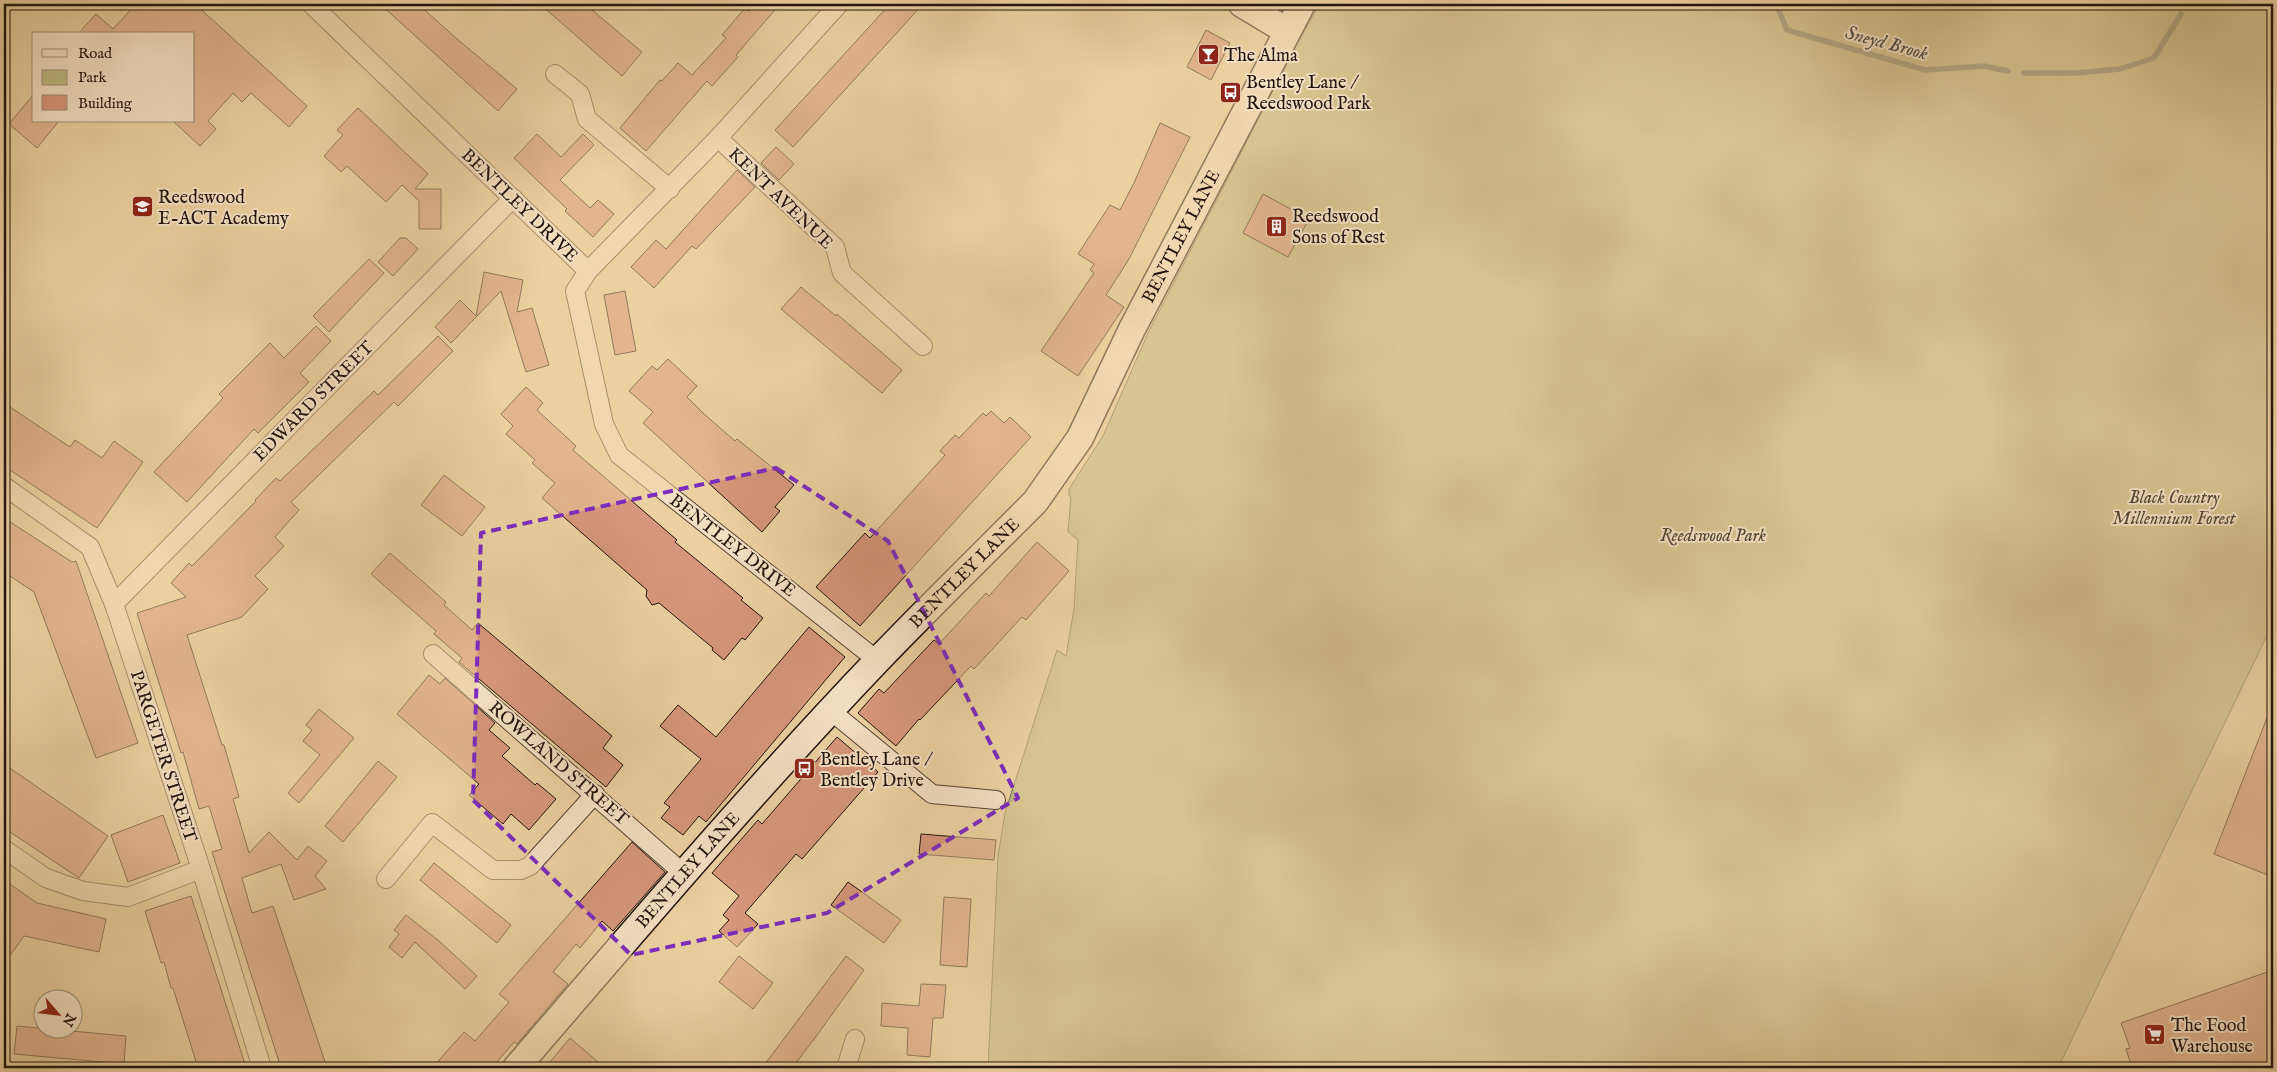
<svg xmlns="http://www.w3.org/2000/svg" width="2277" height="1072" font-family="'IM FELL English',serif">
<rect width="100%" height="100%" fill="#ecd0a1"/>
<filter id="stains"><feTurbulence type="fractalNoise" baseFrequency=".004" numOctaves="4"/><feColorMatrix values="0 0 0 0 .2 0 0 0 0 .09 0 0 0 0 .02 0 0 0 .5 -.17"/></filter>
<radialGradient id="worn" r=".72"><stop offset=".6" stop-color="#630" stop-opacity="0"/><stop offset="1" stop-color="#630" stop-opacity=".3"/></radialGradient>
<path fill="#bdb981" stroke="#6f6648" d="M1320 4H2273V623L2058 1068H988L998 856 1005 813 1057 650 1066 656 1074 609 1078 540 1068 532 1071 497 1069 496V489L1103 436 1149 331 1299 40Z"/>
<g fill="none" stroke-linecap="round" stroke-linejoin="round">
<g stroke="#6a7665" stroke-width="5.5">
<path d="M1776 4 1787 30 1925 70 1984 66 2008 71"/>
<path d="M2024 73H2076L2120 69 2154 58 2181 14"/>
</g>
</g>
<g fill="#d6967b" stroke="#21140f">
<path d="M136 4H195L307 106 289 127 251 93 242 102 233 93 208 121 216 129 200 146 173 121H194V34H78L96 14 113 29Z"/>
<path d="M380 4H418L457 39 517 89 498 111Z"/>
<path d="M540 4H585L642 52 622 76Z"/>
<path d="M756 4H780L736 55 738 57 712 86 707 81 646 151 620 128 660 80 662 81 678 63 692 75 726 38 722 35 745 8 749 11Z"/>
<path d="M890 4H923L793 147 775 130Z"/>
<path d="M1206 30 1230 43 1211 80 1187 67Z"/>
<path d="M34 94V121H59L37 148 9 124Z"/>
<path d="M358 108 428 174 415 189H441V229H419V201L402 185 386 202 347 166 341 172 324 156 343 135 337 130Z"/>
<path d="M1160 123 1190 137 1129 259 1106 295 1124 307 1078 376 1041 351 1094 273 1090 270 1094 264 1078 254 1110 205 1120 210 1134 183Z"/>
<path d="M537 134 561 157 583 134 594 145 560 180 590 208 598 200 614 214 593 237 565 211 567 209 514 158Z"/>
<path d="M776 147 794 164 779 180 761 163Z"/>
<path d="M737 170 755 187 696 249 692 246 654 288 631 267 656 240 666 249Z"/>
<path d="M1263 194 1309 219 1288 257 1243 233Z"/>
<path d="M400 238H406L418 249 393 276 378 262Z"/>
<path d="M369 259 384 273 329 332 313 316Z"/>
<path d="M484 272 523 280 517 312 532 308 549 365 526 372 501 291 451 343 435 327 460 300 476 316Z"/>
<path d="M801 287 836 316 837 314 902 370 882 393 781 309Z"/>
<path d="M625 291 636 351 615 355 604 295Z"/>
<path d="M316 326 331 341 300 373 309 382 258 433 254 429 187 502 154 472 223 398 219 394 270 343 284 358Z"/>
<path d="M438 336 453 351 398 406 394 402 291 502 299 510 275 537 284 546 255 576 268 589 242 617 187 635 222 745H224L239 797 233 799 249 853 269 832 297 860 308 846 327 861 315 876 326 889 294 900 281 864 242 878 252 913 273 906 327 1068H281L212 852 222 849 209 806 199 809 183 752 181 753 137 613 186 597 171 583 189 563 192 566 256 501 255 500 276 478 280 481 374 391 378 395Z"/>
<path d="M668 359 697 386 687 397 703 413 735 441 737 439 794 485 775 507 780 511 762 532 643 423 653 412 629 391 652 366 657 370Z"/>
<path d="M526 387 543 403 537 410 576 446 573 450 677 540 675 542 743 598 741 600 763 618 745 640 742 638 724 660 712 650 713 648 659 603 652 605 646 596 647 590 542 498 555 483 532 463 535 460 506 434 513 426 501 414Z"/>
<path d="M4 403 70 447 75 440 102 458 114 441 143 462 97 528 4 466Z"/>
<path d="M991 411 1004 423 1010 417 1031 437 860 626 816 587 865 533 870 538 945 455 940 451 955 435 959 438 983 413 986 416Z"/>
<path d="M444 475 485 507 462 536 421 505Z"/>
<path d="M4 518 72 562 76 561 138 743 96 758 34 592 4 572Z"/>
<path d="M1037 542 1069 571 1026 620 1022 617 974 669 971 666 920 720 919 719 896 746 858 713 879 689 884 693 934 640 939 644 986 593 989 596Z"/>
<path d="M390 553 446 602 444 605 472 630 478 623 612 736 603 748 623 765 606 787 459 662 462 658 434 634 436 631 371 574Z"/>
<path d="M809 627 845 657 706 822 699 816 683 835 661 818 670 807 664 803 701 759 660 726 678 705 716 737Z"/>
<path d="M429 675 440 684 445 678 495 723 489 730 510 748 502 756 535 785 537 783 556 799 529 830 511 814 503 824 469 795 479 784 397 714Z"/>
<path d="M2272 705H2273V877L2214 854Z"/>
<path d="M319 709 354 738 299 803 288 793 320 755 303 741 312 730 306 725Z"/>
<path d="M837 737 878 772 802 859 796 854 745 913 758 924 737 947 719 931 729 920 723 915 739 896 712 873 758 820 762 824Z"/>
<path d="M378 761 397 777 343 842 325 826Z"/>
<path d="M4 764 108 836 79 878 4 828Z"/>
<path d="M163 815 180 863 128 882 111 835Z"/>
<path d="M921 834 996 840 994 860 919 854Z"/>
<path d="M632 842 665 872 613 931 602 921 580 948 576 944 553 972 568 984 517 1044 514 1042 492 1068H432L464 1032 475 1041 509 1002 499 994Z"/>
<path d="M434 863 511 925 497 943 420 880Z"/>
<path d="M4 880 37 903 106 919 99 952 24 936 4 964Z"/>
<path d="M848 882 901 920 884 943 831 905Z"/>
<path d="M191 896 245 1064 231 1068H198L173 988H171L164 962 161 963 145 911Z"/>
<path d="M944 897 971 899 967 967 940 965Z"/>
<path d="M406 915 439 941 477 976 465 989 415 942 402 958 389 947 399 934 394 930Z"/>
<path d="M739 956 773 983 753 1009 719 982Z"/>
<path d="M846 956 864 970 815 1038 792 1068H762Z"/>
<path d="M2273 970V1068H2132L2126 1049 2130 1048 2121 1023Z"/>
<path d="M921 984 946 985 943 1018H933L930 1057 907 1055 908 1028 881 1026 882 1003 919 1006Z"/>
<path d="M17 1026 126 1036 124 1064 14 1054Z"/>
<path d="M570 1038 605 1068H545Z"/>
</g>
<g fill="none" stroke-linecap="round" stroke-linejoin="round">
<defs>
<g id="street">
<path d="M311 4 588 271 575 291 604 424 619 455 878 661"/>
<path d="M555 74 580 94 587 119 670 189"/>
<path d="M718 138 835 247 842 273 923 346"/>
<path d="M588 271 718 138 839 4"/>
<path d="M4 486 90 547 114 604 201 869 262 1068"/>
<path d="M114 604 513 198"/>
<path d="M433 654 683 873"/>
<path d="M831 711 932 794 996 800"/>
<path d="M4 849 46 878 83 891 128 897 201 869"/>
<path d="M386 879 432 823 493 870H521L530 866 595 794"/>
<path d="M846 1068 855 1039"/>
</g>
<g id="secondary">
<path d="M1242 4 1287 31"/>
<path id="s1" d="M516 1068C634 931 752 792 877 661 929 607 982 555 1035 502L1080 438 1132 329 1302 4"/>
</g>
</defs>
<use href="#street" stroke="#544334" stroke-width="20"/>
<use href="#secondary" stroke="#21140f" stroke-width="29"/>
<use href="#street" stroke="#f3e0c2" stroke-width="18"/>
<use href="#secondary" stroke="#f3e0c2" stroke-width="26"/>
</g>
<path d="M0 0H2277V1072H0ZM776 468 888 541 1018 798 827 913 631 955 473 800 481 533Z" fill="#ecd0a1" fill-opacity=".55" fill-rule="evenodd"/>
<path fill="none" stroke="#7b2cbf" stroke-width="4" stroke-dasharray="10 6" stroke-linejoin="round" d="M776 468 888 541 1018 798 827 913 631 955 473 800 481 533Z"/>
<defs>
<symbol id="bar-square" viewBox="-11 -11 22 22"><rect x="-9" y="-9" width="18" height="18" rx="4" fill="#8f2418" stroke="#f3e0c2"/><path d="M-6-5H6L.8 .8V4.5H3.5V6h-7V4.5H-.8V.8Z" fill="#fff"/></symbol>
<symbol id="bus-square" viewBox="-11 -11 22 22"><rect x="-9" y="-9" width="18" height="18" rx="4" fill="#8f2418" stroke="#f3e0c2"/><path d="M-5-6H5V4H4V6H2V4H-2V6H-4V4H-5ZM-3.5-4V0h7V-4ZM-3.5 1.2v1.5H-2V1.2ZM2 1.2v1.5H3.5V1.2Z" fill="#fff"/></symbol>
<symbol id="school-square" viewBox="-11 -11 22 22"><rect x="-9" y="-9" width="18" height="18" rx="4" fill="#8f2418" stroke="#f3e0c2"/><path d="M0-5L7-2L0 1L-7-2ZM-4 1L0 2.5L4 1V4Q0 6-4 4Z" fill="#fff"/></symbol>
<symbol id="building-square" viewBox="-11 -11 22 22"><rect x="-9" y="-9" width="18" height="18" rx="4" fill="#8f2418" stroke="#f3e0c2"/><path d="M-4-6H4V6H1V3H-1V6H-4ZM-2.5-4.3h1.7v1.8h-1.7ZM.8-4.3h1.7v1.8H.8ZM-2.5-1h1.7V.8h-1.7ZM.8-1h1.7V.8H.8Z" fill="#fff"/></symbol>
<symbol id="supermarket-square" viewBox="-11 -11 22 22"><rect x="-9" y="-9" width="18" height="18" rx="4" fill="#8f2418" stroke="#f3e0c2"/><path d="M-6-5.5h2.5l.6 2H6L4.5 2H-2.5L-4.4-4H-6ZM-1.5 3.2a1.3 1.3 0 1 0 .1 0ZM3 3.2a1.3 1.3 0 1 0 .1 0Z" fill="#fff"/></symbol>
</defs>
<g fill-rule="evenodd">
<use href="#bar-square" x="1196" y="42" width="25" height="25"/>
<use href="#bus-square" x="1218" y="80" width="25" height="25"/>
<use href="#school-square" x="130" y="194" width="25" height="25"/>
<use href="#building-square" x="1264" y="214" width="25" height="25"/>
<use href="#bus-square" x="792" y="756" width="25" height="25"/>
<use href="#supermarket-square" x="2142" y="1022" width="25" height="25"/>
</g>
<g text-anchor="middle" stroke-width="4" stroke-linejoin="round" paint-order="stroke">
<g font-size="18" fill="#21140f" stroke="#f3e0c2" text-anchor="start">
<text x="1224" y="61">The Alma</text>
<text x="1246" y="88">Bentley Lane /<tspan x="1246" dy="21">Reedswood Park</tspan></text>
<text x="158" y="203">Reedswood<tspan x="158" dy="21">E-ACT Academy</tspan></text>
<text x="1292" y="222">Reedswood<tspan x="1292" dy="21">Sons of Rest</tspan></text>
<text x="820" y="765">Bentley Lane /<tspan x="820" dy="21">Bentley Drive</tspan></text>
<text x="2171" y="1031">The Food<tspan x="2171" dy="21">Warehouse</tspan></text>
</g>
<g font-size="18" fill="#21140f" stroke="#f3e0c2">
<text transform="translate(781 198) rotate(44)" y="6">KENT AVENUE</text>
<text transform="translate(520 205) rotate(44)" y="6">BENTLEY DRIVE</text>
<text dy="6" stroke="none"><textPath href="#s1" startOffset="1072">BENTLEY LANE</textPath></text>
<text transform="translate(313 401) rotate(-45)" y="6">EDWARD STREET</text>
<text transform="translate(733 545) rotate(38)" y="6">BENTLEY DRIVE</text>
<text dy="6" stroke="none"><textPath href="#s1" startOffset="668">BENTLEY LANE</textPath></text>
<text transform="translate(164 756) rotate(72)" y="6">PARGETER STREET</text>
<text transform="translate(559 763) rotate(41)" y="6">ROWLAND STREET</text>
<text dy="6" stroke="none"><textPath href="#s1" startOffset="262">BENTLEY LANE</textPath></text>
</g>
<g font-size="18" font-style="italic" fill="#504631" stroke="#f3e0c2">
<text x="2174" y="503">Black Country<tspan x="2174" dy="21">Millennium Forest</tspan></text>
<text x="1713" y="541">Reedswood Park</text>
</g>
<g font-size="19" font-style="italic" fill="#4b4d41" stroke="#f3e0c2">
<text transform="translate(1887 42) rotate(15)" y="7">Sneyd Brook</text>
</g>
</g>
<rect width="2277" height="1072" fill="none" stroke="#ecd0a1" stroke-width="20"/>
<rect x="5" y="5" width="2267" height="1062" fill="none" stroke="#21140f" stroke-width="2.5"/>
<rect x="10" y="10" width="2257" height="1052" fill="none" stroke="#21140f"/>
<rect x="32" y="32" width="162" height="90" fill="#f3e0c2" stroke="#9f8e7a"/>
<rect x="42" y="49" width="25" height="8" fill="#f3e0c2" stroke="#9f8e7a"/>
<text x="78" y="58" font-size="15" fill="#21140f">Road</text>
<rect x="42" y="70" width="25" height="15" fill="#bdb981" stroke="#9f8e7a"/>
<text x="78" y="82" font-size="15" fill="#21140f">Park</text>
<rect x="42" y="95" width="25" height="15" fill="#d6967b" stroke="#9f8e7a"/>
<text x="78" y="108" font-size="15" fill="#21140f">Building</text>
<g transform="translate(58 1014) rotate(118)"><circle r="24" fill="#f3e0c2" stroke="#9f8e7a"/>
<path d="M0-4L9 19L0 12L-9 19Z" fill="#8f2418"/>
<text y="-8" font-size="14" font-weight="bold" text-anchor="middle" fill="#21140f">N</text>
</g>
<rect width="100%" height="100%" filter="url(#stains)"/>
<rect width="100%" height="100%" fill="url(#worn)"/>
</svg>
